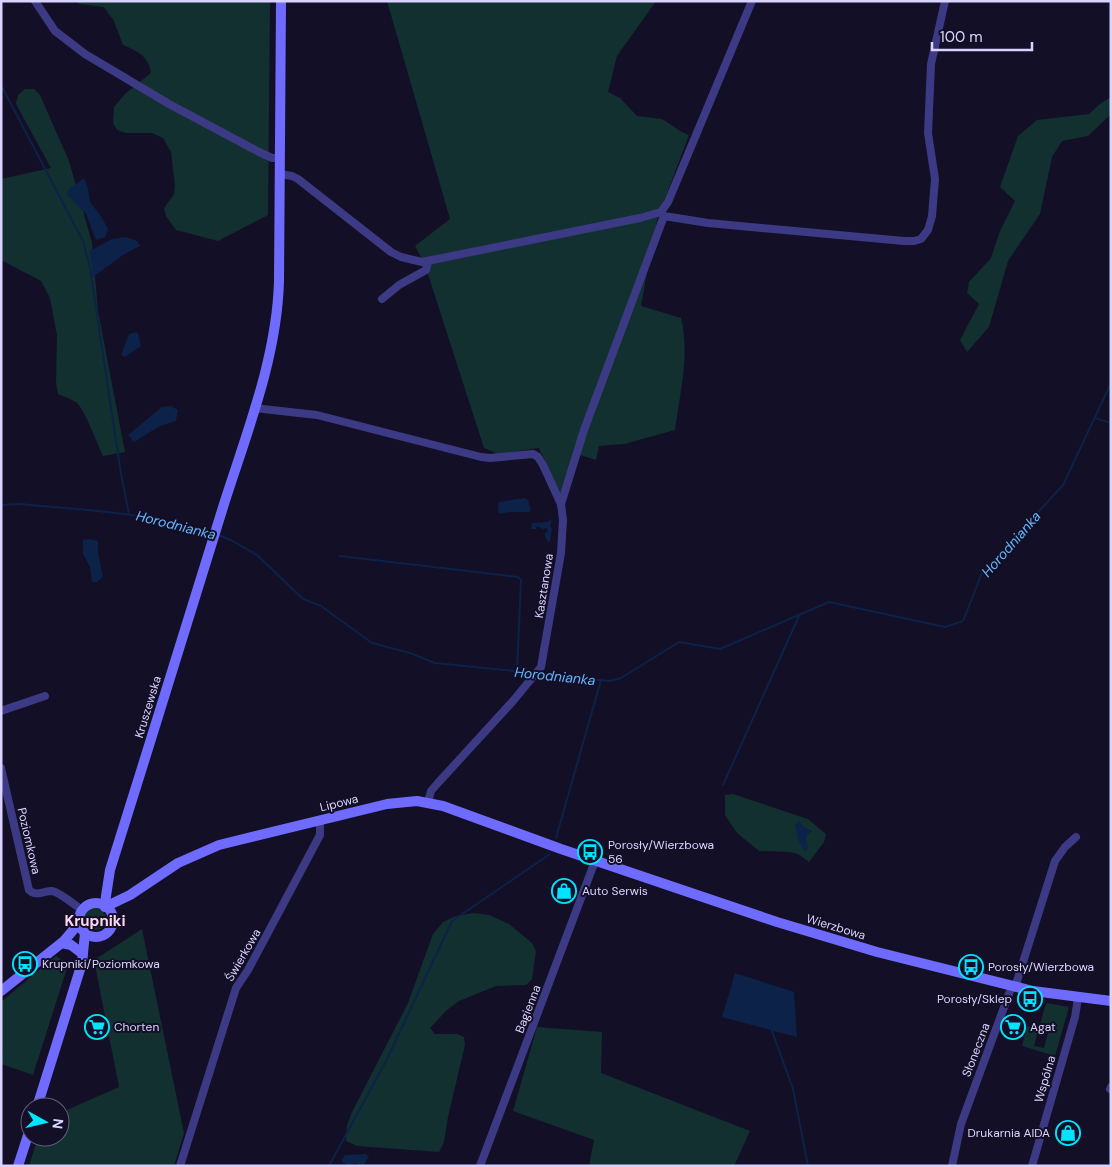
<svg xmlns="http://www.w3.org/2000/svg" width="1112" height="1167" font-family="'DM Sans',sans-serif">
<rect width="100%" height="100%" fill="#130f26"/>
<g fill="#12302f" fill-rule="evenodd">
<path d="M76 1H270L268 215 218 241 176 230 166 216 164 208 174 194 175 186 171 152 163 138 152 133H126L117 130 113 123 114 107 125 94 151 73C149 56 137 51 123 45L114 21 104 7 79 4Z"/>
<path d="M387 1H656L617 56 608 92 620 98 637 116 662 119 680 131 689 135 657 220 641 306 681 318C690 354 680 393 675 430L624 444 599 446 596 460 574 453 560 493 539 448 498 454 484 448 425 265 415 246 450 219Z"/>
<path d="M25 89H34L40 95 69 161 92 243 98 311 125 452 103 456C97 443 85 410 76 402 71 399 64 397 58 394L56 383 57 335 50 298 41 281 1 260V179L51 168 16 104 18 95Z"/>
<path d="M1111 97V114L1088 136 1062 141 1052 157 1040 214 1008 261 989 327 967 352 960 340 979 304 967 293 969 282 991 258 1000 231 1015 201 1000 187 1018 136 1037 120 1089 114 1100 104Z"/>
<path d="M733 794 808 819 826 834 824 842 809 862 798 854 790 852 759 851 737 833 725 815V795Z"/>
<circle cx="95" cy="919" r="11"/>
<path d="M474 913 489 915 509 924 532 943 536 951 532 979 526 985 496 986 459 1001 447 1010 430 1028 435 1034H457L464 1037 465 1045 448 1117 444 1142 439 1152 357 1146 346 1141 347 1125 352 1112 408 1003 433 934 443 922 456 916Z"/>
<path d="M142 929 184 1133 174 1166H29L38 1137H60V1113L119 1087 94 960Z"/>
<path d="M56 956 68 965 33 1075 1 1064V1053L3 1051 1 1048V1002Z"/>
<path d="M1046 1003 1069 1007 1055 1056 1022 1046 1027 1026 1039 1028ZM1038 1030 1048 1033 1044 1048 1034 1046Z"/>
<path d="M537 1027 602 1032 601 1073 750 1131 734 1166H589L594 1140 513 1111Z"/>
</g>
<g fill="#0c2248">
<path d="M84 178 88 188 90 202 101 216 108 229 105 237 96 240 86 214 67 195 68 190Z"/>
<path d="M126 237 137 241 140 246 123 255 93 277 90 251 112 239Z"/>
<path d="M136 332 138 333 141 346 125 357 121 355 129 334Z"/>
<path d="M171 406 178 410 176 421 160 426 134 442 128 435 162 407Z"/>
<path d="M525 498 528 500 531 510 529 512H510L499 514 498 509 499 502Z"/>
<path d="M552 519 550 525 552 529 550 541 548 542 545 537V533L548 531 546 528 543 529 537 526 536 529H531L532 523 547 522Z"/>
<path d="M89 539 98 541V553L103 577 97 582H92L90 567 83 554V540Z"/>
<path d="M799 821 804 827 812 831 806 836 808 848 805 852 798 840 795 825Z"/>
<path d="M735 973 794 992 797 1037 722 1017Z"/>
<path d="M366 1154 369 1156 364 1165 361 1166 356 1163 349 1165 342 1162V1159L345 1155Z"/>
</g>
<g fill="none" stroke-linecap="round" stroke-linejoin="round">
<g stroke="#0c2248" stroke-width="2">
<path d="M1 85 83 241 90 268 121 474 129 514"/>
<path d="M1095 418 1111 423"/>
<path d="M1 505 19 504C83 510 149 512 211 533"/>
<path d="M218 535 231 540 257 555 303 599 321 606 372 643 410 653 435 663 534 673"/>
<path d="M340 556 518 577 521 580 517 671"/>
<path d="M538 674 610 681 621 678 679 642 720 649 829 602 945 627 963 621 982 573 1063 485 1111 383"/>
<path d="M723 785 799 616"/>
<path d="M556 838 601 680"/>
<path d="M772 1031 793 1089 808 1166"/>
<path d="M329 1166 387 1059 452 921 550 854"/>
</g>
<g stroke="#3d3a85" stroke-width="8">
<path d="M35 1 55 31 85 54 169 104 259 152 272 158H280"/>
<path d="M280 174 292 176 298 179 391 252 401 257 422 262 640 218 661 212 668 202 752 1"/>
<path d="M661 212 664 216 708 223 904 241H914L921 239 928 230 932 216 935 179 928 133 931 64 945 1"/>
<path d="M382 299 399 285 426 270 428 262"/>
<path d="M254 408 317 415 481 457 490 458 533 454 538 457 543 465 561 504 563 520 561 553 541 667 513 701 437 784 431 791 428 802"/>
<path d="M561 504 584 430 664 216"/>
<path d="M1 711 45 696"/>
<path d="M1 768 29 890C36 897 43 891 52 891 59 892 75 905 82 910"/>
<path d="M1110 1089 1111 1087"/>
<path d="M180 1166 236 988 248 970 320 835V820"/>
<path d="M480 1166 595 861"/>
<path d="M952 1166 961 1124 1010 991 1017 981 1055 861 1065 847 1076 837"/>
<path d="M1032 1166 1075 1017 1078 998"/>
</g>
<g stroke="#6f6bff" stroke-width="10">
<circle cx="96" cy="920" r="17"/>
<path d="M105 907 130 895 178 863 219 845 387 804 417 801 443 806 561 849 777 922 877 952 1033 991 1111 1001"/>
<path d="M105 907 106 896 110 870C148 748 187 626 224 504 247 432 277 357 279 281L281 1"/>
<path d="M62 943 71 945 83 954"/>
<path d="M1 991 64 941 79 923"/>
<path d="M37 1107 82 963 85 933"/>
<path d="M18 1166 30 1129"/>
</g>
</g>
<defs>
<symbol id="bus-ring" viewBox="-11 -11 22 22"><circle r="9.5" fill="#130f26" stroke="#00e5ff" stroke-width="1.5"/><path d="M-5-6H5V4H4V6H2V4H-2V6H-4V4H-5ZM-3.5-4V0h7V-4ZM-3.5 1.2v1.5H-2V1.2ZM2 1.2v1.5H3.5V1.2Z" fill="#00e5ff"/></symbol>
<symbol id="shop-ring" viewBox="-11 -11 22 22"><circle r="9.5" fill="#130f26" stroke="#00e5ff" stroke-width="1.5"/><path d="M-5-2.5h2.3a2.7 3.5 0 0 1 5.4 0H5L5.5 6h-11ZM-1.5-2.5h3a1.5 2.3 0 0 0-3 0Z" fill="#00e5ff"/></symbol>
<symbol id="supermarket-ring" viewBox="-11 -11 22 22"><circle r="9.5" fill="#130f26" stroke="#00e5ff" stroke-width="1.5"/><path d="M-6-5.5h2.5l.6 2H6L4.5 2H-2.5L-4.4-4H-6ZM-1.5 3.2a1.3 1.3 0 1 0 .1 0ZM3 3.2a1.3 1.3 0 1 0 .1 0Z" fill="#00e5ff"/></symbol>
</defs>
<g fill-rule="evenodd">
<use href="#bus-ring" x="576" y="838" width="28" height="28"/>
<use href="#shop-ring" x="550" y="877" width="28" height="28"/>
<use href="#bus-ring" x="11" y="950" width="28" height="28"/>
<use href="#bus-ring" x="957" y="953" width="28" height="28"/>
<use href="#bus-ring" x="1016" y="985" width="28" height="28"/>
<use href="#supermarket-ring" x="83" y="1013" width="28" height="28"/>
<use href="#supermarket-ring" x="999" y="1013" width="28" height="28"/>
<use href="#shop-ring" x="1054" y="1119" width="28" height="28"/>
</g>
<g text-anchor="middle" stroke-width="4" stroke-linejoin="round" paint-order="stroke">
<g font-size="12" fill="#d9d4ff" stroke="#130f26">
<text transform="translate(544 586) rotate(-81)" y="4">Kasztanowa</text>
<text transform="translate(148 707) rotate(-73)" y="4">Kruszewska</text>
<text transform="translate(339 803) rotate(-14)" y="4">Lipowa</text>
<text transform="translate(29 841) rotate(77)" y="4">Poziomkowa</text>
<text transform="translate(836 927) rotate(17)" y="4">Wierzbowa</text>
<text transform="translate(243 955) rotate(-60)" y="4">Świerkowa</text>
<text transform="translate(528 1009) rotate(-69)" y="4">Bagienna</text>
<text transform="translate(976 1050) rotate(-69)" y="4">Słoneczna</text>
<text transform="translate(1045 1079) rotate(-74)" y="4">Wspólna</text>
</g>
<g font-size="12" fill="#d9d4ff" stroke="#130f26" text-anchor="start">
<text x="608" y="849">Porosły/Wierzbowa<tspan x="608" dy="14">56</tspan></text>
<text x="582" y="895">Auto Serwis</text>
<text x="42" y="968">Krupniki/Poziomkowa</text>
<text x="988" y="971">Porosły/Wierzbowa</text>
<text x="1012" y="1003" text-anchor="end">Porosły/Sklep</text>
<text x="114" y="1031">Chorten</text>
<text x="1030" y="1031">Agat</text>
<text x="1050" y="1137" text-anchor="end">Drukarnia AIDA</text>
</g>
<g font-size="14" font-style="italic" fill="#62b6ff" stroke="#130f26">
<text transform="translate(176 525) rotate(14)" y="5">Horodnianka</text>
<text transform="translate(1011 544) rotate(-49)" y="5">Horodnianka</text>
<text transform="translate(555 676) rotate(6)" y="5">Horodnianka</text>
</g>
<g font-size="15" font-weight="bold" fill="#ffd6f0" stroke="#130f26">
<text x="95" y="926">Krupniki</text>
</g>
</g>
<rect width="1112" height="1167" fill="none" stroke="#d9d4ff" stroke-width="5"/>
<g transform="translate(45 1122) rotate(98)"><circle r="24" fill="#130f26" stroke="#625e7d"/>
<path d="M0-4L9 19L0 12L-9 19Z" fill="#00e5ff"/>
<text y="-8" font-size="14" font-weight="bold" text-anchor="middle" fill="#d9d4ff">N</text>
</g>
<path d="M932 42v8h100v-8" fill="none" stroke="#d9d4ff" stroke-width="2.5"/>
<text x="940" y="42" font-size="15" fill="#d9d4ff" stroke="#130f26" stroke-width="4" paint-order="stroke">100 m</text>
</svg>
